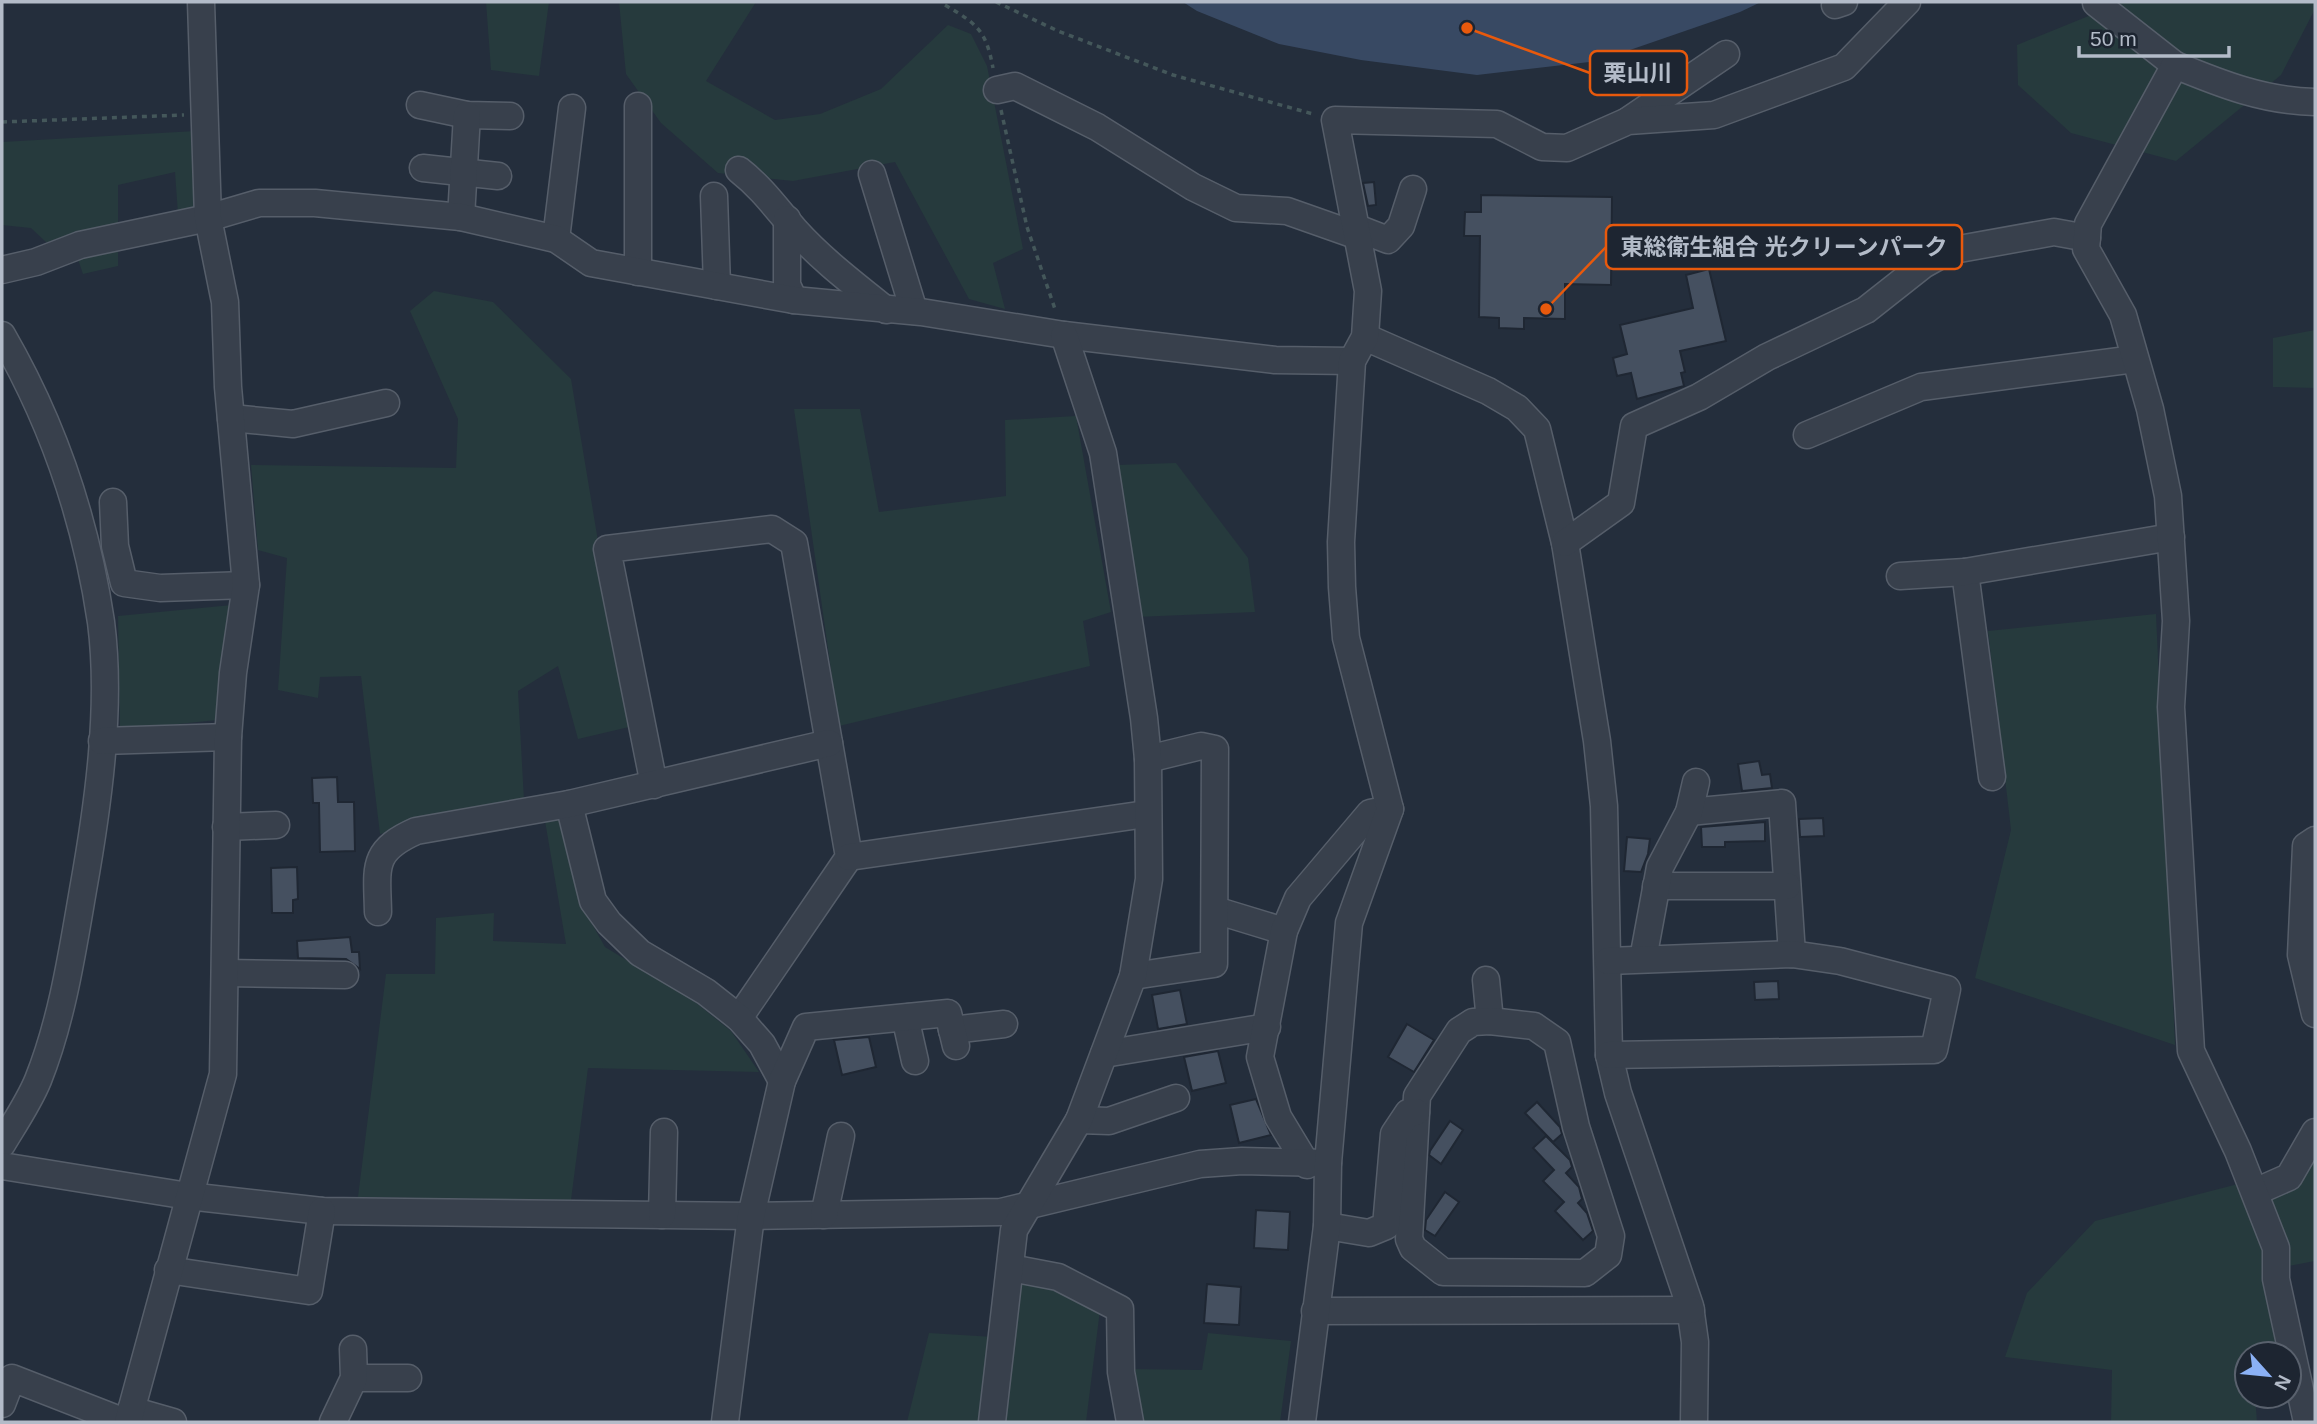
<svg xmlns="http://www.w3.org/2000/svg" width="2317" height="1424" font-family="Helvetica,'Noto Sans JP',sans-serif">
<rect width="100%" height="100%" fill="#242e3c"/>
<g fill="#263a3d">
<path d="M486 2H549L539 76 491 70Z"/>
<path d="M619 2H756L706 81 775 120 820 114 881 89 948 25 971 34 987 66 1023 249 993 263 1005 309 969 299 895 162 793 181 718 173 661 123 626 74Z"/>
<path d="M2123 2H2315V9L2281 75 2176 161 2071 133 2018 85 2017 45Z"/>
<path d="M196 131 199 215 178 214 175 172 118 185V266L83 274 72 242H46L31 228 2 225V142Z"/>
<path d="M434 291 493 302 571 379 629 727 578 739 558 666 518 691 524 800 380 834 361 676 320 677 318 698 278 690 287 558 258 550 251 465 456 468 458 419 410 311Z"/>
<path d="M2315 330V388L2273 387V338Z"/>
<path d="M794 409H860L879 512 1006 496 1005 420 1076 416 1111 612 1083 621 1090 666 839 726Z"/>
<path d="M1176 463 1248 558 1255 612 1136 617 1118 465Z"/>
<path d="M232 605 217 720 120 730 118 616Z"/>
<path d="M2156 614 2175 1045 1975 978 2011 830 1988 631Z"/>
<path d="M565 818 582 906 605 947 695 1002 731 1031 759 1072 588 1068 571 1200 358 1197 386 974H435L436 918 494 913 493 941 566 944 545 821Z"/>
<path d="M2315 1160V1261L2278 1268 2282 1339 2265 1354H2247V1396H2255L2257 1422H2111L2112 1370 2005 1357 2027 1293 2095 1221 2238 1184 2288 1188Z"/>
<path d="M1023 1278 1100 1310 1086 1422H907L929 1333 1010 1338Z"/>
<path d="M1208 1333 1291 1341 1280 1422H1124L1127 1369 1202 1370Z"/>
</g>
<path fill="#384963" d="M1183 2H1761L1740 12 1598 61 1477 75 1361 60 1279 44 1197 11Z"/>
<g fill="#455060" stroke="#1f2733" stroke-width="2">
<path d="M1374 182 1376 205 1368 206 1363 183Z"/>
<path d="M1481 195 1612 197 1611 285 1565 284V319L1524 318V329L1499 328V318L1479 317 1480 236H1464L1465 212H1481Z"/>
<path d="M1709 269 1726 341 1680 351 1685 372 1681 373 1684 386 1637 399 1631 373 1617 376 1613 358 1627 354 1620 325 1693 308 1686 275Z"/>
<path d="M1759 761 1762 775 1770 774 1772 788 1742 791 1738 764Z"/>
<path d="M337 777 338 802H354L355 851 320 852 319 803H313L312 778Z"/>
<path d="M1823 818 1824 836 1800 837 1799 819Z"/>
<path d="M1765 822V841L1725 842V847H1702L1701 827Z"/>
<path d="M1627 837 1650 839 1648 854 1641 872 1624 871Z"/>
<path d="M297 867 298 899 293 900V913H272L271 868Z"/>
<path d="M350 937 352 952H359L360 969 346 959 298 958 297 941Z"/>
<path d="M1778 981 1779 999 1755 1000 1754 982Z"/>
<path d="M1180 990 1187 1024 1158 1029 1152 995Z"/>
<path d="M1407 1024 1434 1040 1414 1072 1388 1057Z"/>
<path d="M869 1037 876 1067 842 1075 834 1040Z"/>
<path d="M1218 1051 1226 1083 1192 1091 1184 1057Z"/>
<path d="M1256 1099 1271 1135 1239 1143 1230 1105Z"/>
<path d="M1537 1102 1560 1127 1562 1134 1553 1142 1525 1113Z"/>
<path d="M1450 1121 1463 1130 1441 1164 1429 1155 1430 1151Z"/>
<path d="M1546 1136 1570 1160 1572 1167 1566 1173 1579 1187 1582 1199 1578 1203 1587 1213 1593 1231 1583 1240 1555 1211 1564 1202 1543 1181 1554 1170 1533 1148Z"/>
<path d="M1445 1192 1459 1202 1435 1236 1425 1230 1426 1220Z"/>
<path d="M1256 1210 1290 1212 1288 1250 1254 1248Z"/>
<path d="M1207 1284 1241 1287 1239 1325 1204 1323Z"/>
</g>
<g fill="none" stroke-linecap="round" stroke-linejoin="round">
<defs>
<g id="minor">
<path d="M2096 3 2175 65"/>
<path d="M1835 5 1844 2"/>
<path d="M997 90 1015 86 1097 127 1193 187 1236 208 1287 211 1358 236"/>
<path d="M420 105 467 115 510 116"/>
<path d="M638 106V272"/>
<path d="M1629 120 1726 54"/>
<path d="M423 168 498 176"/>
<path d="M739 170C762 188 776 208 795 230 822 260 854 284 886 310"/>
<path d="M872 174 914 311"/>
<path d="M714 196 717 286"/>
<path d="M461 217 467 115"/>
<path d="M787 219V285L794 300"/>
<path d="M1357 228 1388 240 1401 226 1413 189"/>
<path d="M556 239 572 108"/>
<path d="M2 270 36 262 80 245 208 218 259 203H315L461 217 556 239 591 263 794 300 921 312 1064 335 1275 360 1352 361"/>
<path d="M2 335C53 423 86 521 101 622 112 707 98 806 83 890 72 954 62 1020 38 1080 29 1102 14 1124 2 1144"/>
<path d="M1365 337 1488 391 1517 408 1537 429 1565 543 1597 741 1604 806 1609 1055 1618 1093 1690 1306 1695 1342 1694 1422"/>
<path d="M231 418 293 424 386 403"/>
<path d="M1807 435 1921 387 2135 359"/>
<path d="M113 502 115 546 124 583 160 588 246 585"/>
<path d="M1565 543 1621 503 1634 426 1699 397 1767 357 1866 310 1923 265 1948 251 2054 232 2087 238"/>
<path d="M1965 572 1992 777"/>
<path d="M1900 576 1965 572 2171 537"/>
<path d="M102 741 228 737"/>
<path d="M654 785 607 549 772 529 794 543 849 857 739 1018"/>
<path d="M569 804 593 901 609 923 640 953 706 992 739 1018 762 1044 782 1081"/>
<path d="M1689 812 1782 803 1792 954"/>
<path d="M226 827 276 825"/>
<path d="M2315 840 2306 846 2301 955 2315 1014"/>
<path d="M849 857 1146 814"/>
<path d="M1656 886H1787"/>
<path d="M1215 910 1284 931"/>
<path d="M378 912C377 867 371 851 416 831L569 804 829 743"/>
<path d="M1643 959 1660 867 1689 812 1696 782"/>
<path d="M1608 961 1792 954 1840 961 1947 989 1934 1050 1609 1055"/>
<path d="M225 973 345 975"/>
<path d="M1133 976 1214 964 1215 749 1201 746 1148 759"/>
<path d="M1486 980 1490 1021"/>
<path d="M909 1017 908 1030 915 1061"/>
<path d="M1490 1021 1534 1026 1557 1042 1576 1127 1611 1236 1608 1255 1585 1273 1443 1272 1413 1248 1409 1239 1417 1096 1459 1031 1473 1022Z"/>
<path d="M952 1030 1004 1024"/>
<path d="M1104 1054 1267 1027"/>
<path d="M1079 1120 1109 1121 1176 1098"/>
<path d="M1307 1165 1278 1117 1260 1057 1284 931 1298 898 1370 813 1390 809"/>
<path d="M2 1166 188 1196 322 1211 751 1216 1001 1212 1200 1164 1242 1161 1328 1163"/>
<path d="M2255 1192 2289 1177 2315 1132"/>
<path d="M662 1215 664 1132"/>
<path d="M824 1215 841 1136"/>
<path d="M1327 1226 1369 1233 1386 1226 1394 1134 1408 1113 1416 1112"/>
<path d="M1011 1268 1058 1277 1120 1309 1121 1372 1130 1422"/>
<path d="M168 1270 309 1291 322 1211"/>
<path d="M1315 1311 1691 1310"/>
<path d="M354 1378H408"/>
<path d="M2 1404 12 1378 125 1422"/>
<path d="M131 1410 173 1422"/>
<path d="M128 1422 223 1074 228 737 233 673 246 585 228 387 225 302 208 218 201 2"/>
<path d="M333 1422 354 1378 353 1349"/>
<path d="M725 1422 751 1216 782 1081 806 1027 948 1013 956 1046"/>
<path d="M992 1422 1014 1230 1079 1120 1133 976 1149 879 1148 759 1144 718 1103 453 1064 335"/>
<path d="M1302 1422 1327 1226 1328 1163 1349 923 1390 809 1346 638 1342 587 1341 542 1352 361 1365 337 1368 291 1335 120 1497 124 1542 147 1567 148 1628 121 1714 115 1844 67 1907 2"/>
<path d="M2307 1422 2276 1279V1248L2238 1151 2191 1051 2171 707 2176 621 2168 496 2150 409 2123 315 2086 249 2088 224 2175 65C2221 84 2264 101 2315 102"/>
</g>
</defs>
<use href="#minor" stroke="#565e6a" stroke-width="29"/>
<g stroke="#44575a" stroke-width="3.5" stroke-dasharray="5 5" stroke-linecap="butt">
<path d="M996 2 1058 31 1173 75 1313 114"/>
<path d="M945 5C977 24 986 30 993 68"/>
<path d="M1001 110 1027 227 1056 312"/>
<path d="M2 122 184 115"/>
</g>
<use href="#minor" stroke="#38404c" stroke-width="26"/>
</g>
<path fill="none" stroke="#e8590c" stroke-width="2.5" d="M1467 28L1590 73M1546 309L1606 247"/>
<g fill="#e8590c" stroke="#1d2531" stroke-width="2.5">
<circle cx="1467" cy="28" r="7"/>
<circle cx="1546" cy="309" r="7"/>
</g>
<g fill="#1d2531" stroke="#e8590c" stroke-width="2.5">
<rect x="1590" y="51" width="97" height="44" rx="7"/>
<rect x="1606" y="225" width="356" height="44" rx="7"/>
</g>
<g font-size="23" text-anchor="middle" font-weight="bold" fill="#b3bbc8">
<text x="1638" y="81">栗山川</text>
<text x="1784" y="255">東総衛生組合 光クリーンパーク</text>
</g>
<rect width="2317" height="1424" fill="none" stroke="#b3bbc8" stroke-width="7"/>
<g transform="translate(2268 1375) rotate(117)"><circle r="33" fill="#1d2531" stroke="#59616d" stroke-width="2"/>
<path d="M0-5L12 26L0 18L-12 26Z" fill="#8bb1f5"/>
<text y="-10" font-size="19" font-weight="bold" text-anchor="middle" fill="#b3bbc8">N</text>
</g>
<path d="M2079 46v10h150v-10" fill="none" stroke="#b3bbc8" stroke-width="3.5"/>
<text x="2090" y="46" font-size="21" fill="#b3bbc8" stroke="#1d2531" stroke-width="5" paint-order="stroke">50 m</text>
</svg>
